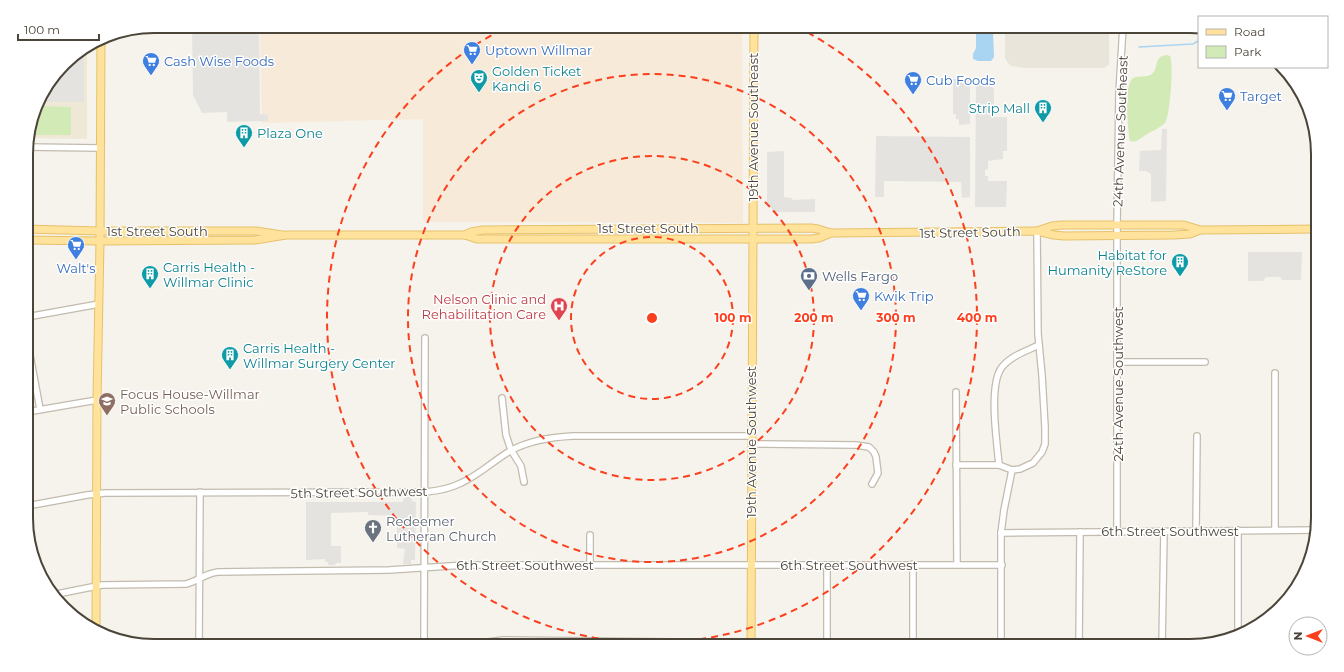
<svg xmlns="http://www.w3.org/2000/svg" width="1344" height="672" font-family="Montserrat,sans-serif">
<rect width="100%" height="100%" fill="#f6f3ec"/>
<path fill="#eae5da" d="M1005 26H1109V64L1106 67 1103 68H1024L1011 66 1008 63 1005 58Z"/>
<path fill="#f7ead8" d="M260 26H742L743 223 423 222V119L262 123Z"/>
<path fill="#efe8d6" d="M87 47V139L28 138 39 98 70 58Z"/>
<g fill="#d2eab5">
<path d="M1167 55 1170 56C1174 64 1170 116 1165 123 1161 128 1149 132 1144 136 1140 139 1135 143 1130 141 1128 130 1124 87 1132 79 1138 74 1148 79 1153 73 1159 66 1153 57 1167 55Z"/>
<path d="M37 106 71 107V135H29Z"/>
</g>
<g fill="#e5e3e0">
<path d="M192 26H259L260 114 268 115V121L227 122V112L202 113 193 95Z"/>
<path d="M72 57H84V102H38L39 98Z"/>
<path d="M953 79H970V124L959 125V119H956V114H953Z"/>
<path d="M976 84H989L994 89V117H1007V151H1003V159L988 161V169L985 170V176H988V181H1007L1006 207H975Z"/>
<path d="M1162 129H1167L1166 201 1151 202V174L1146 171H1139L1140 151 1161 150Z"/>
<path d="M876 136 970 137V197L962 198 961 182 884 181V197H875Z"/>
<path d="M784 151V197L792 198V200L815 199V212H772V208L767 207V152Z"/>
<path d="M1248 252H1302L1301 280H1282L1280 277H1266L1263 281H1248Z"/>
<path d="M404 497H411L412 501 416 502 415 560H411V564H403L405 549 397 548V516L368 515V512L331 513V546H341V563H335L336 565H328V562H325V559L306 560V502H403Z"/>
</g>
<path fill="#a9d4f2" d="M980 29 992 30 993 32 994 57 991 61H978L973 59V54L976 48V32L977 30Z"/>
<g fill="none" stroke-linecap="round" stroke-linejoin="round">
<path stroke="#a9d4f2" stroke-width="1.5" d="M1139 47 1193 44 1198 41 1199 38"/>
<defs>
<g id="minor">
<path d="M26 147 100 148"/>
<path d="M27 317 99 304"/>
<path d="M27 339 40 409"/>
<path d="M1118 362H1205"/>
<path d="M1275 373V530"/>
<path d="M956 392 957 564"/>
<path d="M502 398 506 435 511 450 521 466 524 482"/>
<path d="M27 412 97 400"/>
<path d="M752 444 856 445 869 447 874 452 876 457 878 473 872 484"/>
<path d="M956 465H999L1012 470 1020 469 1033 463 1042 452 1045 444V427L1042 375 1038 334 1037 231"/>
<path d="M999 465C997 442 988 385 1002 367 1011 356 1026 351 1039 345"/>
<path d="M27 506 87 495 105 493 425 492C437 491 449 489 461 483 479 475 493 461 510 451 530 440 552 437 573 436H752"/>
<path d="M1196 531 1197 436"/>
<path d="M1117 532V225L1119 93 1123 26"/>
<path d="M1001 533 1315 530"/>
<path d="M590 564V535"/>
<path d="M913 564V646"/>
<path d="M52 595 102 585 186 584C198 581 206 573 218 572L389 570 465 565H1002"/>
<path d="M1238 632V530"/>
<path d="M199 646 200 492"/>
<path d="M424 646 425 338"/>
<path d="M472 646 488 642 503 640 751 643"/>
<path d="M827 646V565"/>
<path d="M1001 646V533L1004 510 1012 470"/>
<path d="M1079 646 1080 532"/>
<path d="M1162 646 1164 531"/>
</g>
<g id="major">
<path d="M26 229 100 231H256L282 235"/>
<path d="M1037 231 1052 226 1062 225H1184L1200 230 1317 229"/>
<path d="M465 235 471 232 483 230 811 228 818 229 831 233 1037 231 1054 235 1064 236 1174 235 1190 234 1200 230"/>
<path d="M26 240 100 241 255 240 286 235H465L477 239H811L819 238 831 233"/>
<path d="M96 631 97 400 100 241 101 38"/>
<path d="M751 646 754 26"/>
</g>
</defs>
<use href="#minor" stroke="#c2bbae" stroke-width="8"/>
<use href="#major" stroke="#e6c16a" stroke-width="9"/>
<use href="#minor" stroke="#fff" stroke-width="5.5"/>
<use href="#major" stroke="#ffe39c" stroke-width="7"/>
</g>
<g fill="none" stroke="#fc3f1d" stroke-width="2" stroke-dasharray="7 5">
<circle cx="652" cy="318" r="81"/>
<circle cx="652" cy="318" r="162"/>
<circle cx="652" cy="318" r="244"/>
<path d="M797 27A325 325 0 1 1 507 27"/>
</g>
<defs>
<symbol id="supermarket-pin" viewBox="-11 -11 22 30"><path d="M0 17L-7.5 6A9.5 9.5 0 1 1 7.5 6Z" fill="#3f7fe0" stroke="#fff"/><path d="M-6-5.5h2.5l.6 2H6L4.5 2H-2.5L-4.4-4H-6ZM-1.5 3.2a1.3 1.3 0 1 0 .1 0ZM3 3.2a1.3 1.3 0 1 0 .1 0Z" fill="#fff"/></symbol>
<symbol id="theatre-pin" viewBox="-11 -11 22 30"><path d="M0 17L-7.5 6A9.5 9.5 0 1 1 7.5 6Z" fill="#0f9aa8" stroke="#fff"/><path d="M-5-5.5Q0-4 5-5.5V0Q5 5 0 6Q-5 5-5 0ZM-3.3-2.5H-1v1.5H-3.3ZM1-2.5H3.3v1.5H1ZM-2.8 1Q0 5.5 2.8 1Z" fill="#fff"/></symbol>
<symbol id="building-pin" viewBox="-11 -11 22 30"><path d="M0 17L-7.5 6A9.5 9.5 0 1 1 7.5 6Z" fill="#0f9aa8" stroke="#fff"/><path d="M-4-6H4V6H1V3H-1V6H-4ZM-2.5-4.3h1.7v1.8h-1.7ZM.8-4.3h1.7v1.8H.8ZM-2.5-1h1.7V.8h-1.7ZM.8-1h1.7V.8H.8Z" fill="#fff"/></symbol>
<symbol id="bank-pin" viewBox="-11 -11 22 30"><path d="M0 17L-7.5 6A9.5 9.5 0 1 1 7.5 6Z" fill="#5c6f8a" stroke="#fff"/><path d="M-6-4H6V4H-6ZM0-2.3a2.3 2.3 0 1 0 0 4.6a2.3 2.3 0 1 0 0-4.6Z" fill="#fff"/></symbol>
<symbol id="hospital-pin" viewBox="-11 -11 22 30"><path d="M0 17L-7.5 6A9.5 9.5 0 1 1 7.5 6Z" fill="#e0444e" stroke="#fff"/><path d="M-5-5h3v3.5h4V-5h3V5h-3V1.5h-4V5h-3Z" fill="#fff"/></symbol>
<symbol id="school-pin" viewBox="-11 -11 22 30"><path d="M0 17L-7.5 6A9.5 9.5 0 1 1 7.5 6Z" fill="#8d6e63" stroke="#fff"/><path d="M0-5L7-2L0 1L-7-2ZM-4 1L0 2.5L4 1V4Q0 6-4 4Z" fill="#fff"/></symbol>
<symbol id="church-pin" viewBox="-11 -11 22 30"><path d="M0 17L-7.5 6A9.5 9.5 0 1 1 7.5 6Z" fill="#6b7280" stroke="#fff"/><path d="M-1.2-6h2.4v3.5h3.3v2.4h-3.3V6h-2.4V-.1h-3.3v-2.4h3.3Z" fill="#fff"/></symbol>
</defs>
<g fill-rule="evenodd">
<use href="#supermarket-pin" x="462" y="40" width="20" height="27"/>
<use href="#supermarket-pin" x="141" y="51" width="20" height="27"/>
<use href="#theatre-pin" x="469" y="68" width="20" height="27"/>
<use href="#supermarket-pin" x="903" y="70" width="20" height="27"/>
<use href="#supermarket-pin" x="1217" y="86" width="20" height="27"/>
<use href="#building-pin" x="1033" y="98" width="20" height="27"/>
<use href="#building-pin" x="234" y="123" width="20" height="27"/>
<use href="#supermarket-pin" x="66" y="235" width="20" height="27"/>
<use href="#building-pin" x="1170" y="252" width="20" height="27"/>
<use href="#building-pin" x="140" y="264" width="20" height="27"/>
<use href="#bank-pin" x="799" y="266" width="20" height="27"/>
<use href="#supermarket-pin" x="851" y="286" width="20" height="27"/>
<use href="#hospital-pin" x="549" y="296" width="20" height="27"/>
<use href="#building-pin" x="220" y="345" width="20" height="27"/>
<use href="#school-pin" x="97" y="391" width="20" height="27"/>
<use href="#church-pin" x="363" y="518" width="20" height="27"/>
</g>
<g text-anchor="middle" stroke-width="3" stroke-linejoin="round" paint-order="stroke">
<g font-size="13" fill="#366cbe" stroke="#fff" text-anchor="start">
<text x="485" y="55">Uptown Willmar</text>
<text x="164" y="66">Cash Wise Foods</text>
<text x="926" y="85">Cub Foods</text>
<text x="1240" y="101">Target</text>
<text x="76" y="273" text-anchor="middle">Walt's</text>
<text x="874" y="301">Kwik Trip</text>
</g>
<g font-size="13" fill="#0d838f" stroke="#fff" text-anchor="start">
<text x="492" y="76">Golden Ticket<tspan x="492" dy="15">Kandi 6</tspan></text>
<text x="1030" y="113" text-anchor="end">Strip Mall</text>
<text x="257" y="138">Plaza One</text>
<text x="1167" y="260" text-anchor="end">Habitat for<tspan x="1167" dy="15">Humanity ReStore</tspan></text>
<text x="163" y="272">Carris Health -<tspan x="163" dy="15">Willmar Clinic</tspan></text>
<text x="243" y="353">Carris Health -<tspan x="243" dy="15">Willmar Surgery Center</tspan></text>
</g>
<g font-size="13" fill="#4b4439" stroke="#fff">
<text transform="translate(753 127) rotate(-90)" y="5">19th Avenue Southeast</text>
<text transform="translate(1120 131) rotate(-88)" y="5">24th Avenue Southeast</text>
<text x="648" y="233">1st Street South</text>
<text x="157" y="236">1st Street South</text>
<text transform="translate(970 232) rotate(-1)" y="5">1st Street South</text>
<text transform="translate(1118 384) rotate(-90)" y="5">24th Avenue Southwest</text>
<text transform="translate(751 442) rotate(-90)" y="5">19th Avenue Southwest</text>
<text transform="translate(359 492) rotate(-1)" y="5">5th Street Southwest</text>
<text x="1170" y="536">6th Street Southwest</text>
<text x="525" y="570">6th Street Southwest</text>
<text x="849" y="570">6th Street Southwest</text>
</g>
<g font-size="13" fill="#4e5e75" stroke="#fff" text-anchor="start">
<text x="822" y="281">Wells Fargo</text>
</g>
<g font-size="13" fill="#be3a42" stroke="#fff" text-anchor="end">
<text x="546" y="304">Nelson Clinic and<tspan x="546" dy="15">Rehabilitation Care</tspan></text>
</g>
<g font-size="13" fill="#785e54" stroke="#fff" text-anchor="start">
<text x="120" y="399">Focus House-Willmar<tspan x="120" dy="15">Public Schools</tspan></text>
</g>
<g font-size="13" fill="#5b616d" stroke="#fff" text-anchor="start">
<text x="386" y="526">Redeemer<tspan x="386" dy="15">Lutheran Church</tspan></text>
</g>
</g>
<path d="M0 0H1344V672H0ZM154 33H1190A121 121 0 0 1 1311 154V518A121 121 0 0 1 1190 639H154A121 121 0 0 1 33 518V154A121 121 0 0 1 154 33Z" fill="#fff" fill-rule="evenodd"/>
<path fill="none" stroke="#4b4439" stroke-width="2" d="M154 33H1190A121 121 0 0 1 1311 154V518A121 121 0 0 1 1190 639H154A121 121 0 0 1 33 518V154A121 121 0 0 1 154 33Z"/>
<circle cx="652" cy="318" r="6" fill="#fc3f1d" stroke="#fff" stroke-width="2"/>
<g font-size="12" text-anchor="middle" font-weight="bold" fill="#fc3f1d" stroke="#fff" stroke-width="3" stroke-linejoin="round" paint-order="stroke">
<text x="733" y="322">100 m</text>
<text x="814" y="322">200 m</text>
<text x="896" y="322">300 m</text>
<text x="977" y="322">400 m</text>
</g>
<rect x="1198" y="16" width="130" height="52" fill="#ffffff" stroke="#b7b4b0"/>
<rect x="1206" y="29" width="20" height="6" fill="#ffe39c" stroke="#b7b4b0"/>
<text x="1234" y="36" font-size="12" fill="#4b4439">Road</text>
<rect x="1206" y="46" width="20" height="12" fill="#d2eab5" stroke="#b7b4b0"/>
<text x="1234" y="56" font-size="12" fill="#4b4439">Park</text>
<g transform="translate(1308 636) rotate(270)"><circle r="19" fill="#ffffff" stroke="#b7b4b0"/>
<path d="M0-3L7 15L0 10L-7 15Z" fill="#fc3f1d"/>
<text y="-6" font-size="11" font-weight="bold" text-anchor="middle" fill="#4b4439">N</text>
</g>
<path d="M18 34v6h81v-6" fill="none" stroke="#4b4439" stroke-width="2"/>
<text x="24" y="34" font-size="12" fill="#4b4439" stroke="#ffffff" stroke-width="3" paint-order="stroke">100 m</text>
</svg>
